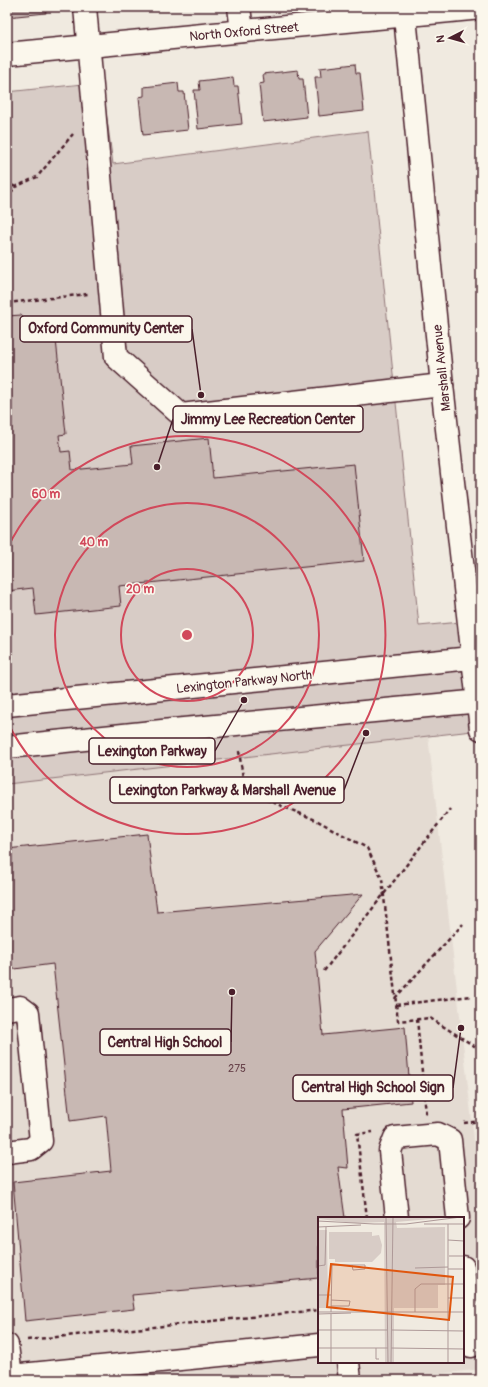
<svg xmlns="http://www.w3.org/2000/svg" width="488" height="1387" font-family="Pangolin,sans-serif">
<rect width="100%" height="100%" fill="#f0eae0"/>
<filter id="ink" filterUnits="userSpaceOnUse"><feTurbulence type="fractalNoise" baseFrequency=".025" numOctaves="2"/><feDisplacementMap in="SourceGraphic" scale="8" xChannelSelector="R" yChannelSelector="G"/><feConvolveMatrix kernelMatrix="1 2 1 2 8 2 1 2 1" color-interpolation-filters="sRGB"/></filter>
<g filter="url(#ink)">
<path fill="#e4dbd2" fill-rule="evenodd" d="M428 735 481 1201V1369L391 1380H7V783ZM319 1218H463V1362H319Z"/>
<path fill="#d8ccc6" stroke="#917678" d="M102 82 113 164 368 131 419 626 481 620V730L7 784V92Z"/>
<g fill="#c8b8b3" stroke="#4a1f2b">
<path d="M7 7H45L46 13 7 17Z"/>
<path d="M355 64 356 73H360L364 111 319 116 315 77H321L320 68Z"/>
<path d="M298 70 299 79H303L307 117 263 122 259 84 264 83 263 74Z"/>
<path d="M233 77 234 86H238L242 124 198 129 194 90H200L199 81Z"/>
<path d="M178 83 179 92H184L188 130 143 135 139 97 144 96V87Z"/>
<path d="M22 315 23 321 45 318 47 341 56 340 66 434 59 435 61 452 70 451 72 470 133 464 131 446 209 438 213 478 354 464 364 561 119 586 121 606 36 615 33 588 7 591V316Z"/>
<path d="M147 834 157 912 363 894 315 951 323 1035 405 1027 411 1102 343 1109 348 1168 338 1167 345 1218H319V1278L132 1295 134 1309 25 1321 13 1182 111 1171 106 1116 70 1121 53 964 7 970V849Z"/>
</g>
<g fill="none" stroke-linecap="round" stroke-linejoin="round">
<defs>
<g id="minor">
<path d="M85 7 116 357 181 415 442 385"/>
<path d="M239 7 242 31"/>
<path d="M404 7 442 385 481 729"/>
<path d="M7 54 481 8"/>
<path d="M7 1009 20 1007 28 1013 41 1141 31 1149 7 1152"/>
<path d="M397 1218 390 1151 395 1138 438 1134 450 1140 458 1218"/>
<path d="M463 1267 471 1346"/>
<path d="M7 1345 11 1376 319 1345"/>
<path d="M348 1362 350 1380"/>
</g>
<g id="major">
<path d="M7 705 481 657"/>
<path d="M7 747 162 731 481 701"/>
</g>
</defs>
<use href="#minor" stroke="#4a1f2b" stroke-width="25"/>
<use href="#major" stroke="#4a1f2b" stroke-width="25"/>
<g stroke="#4a1f2b" stroke-width="2.5" stroke-dasharray="4 3" stroke-linecap="butt">
<path d="M7 181 15 187"/>
<path d="M7 199 15 187 37 177 73 134"/>
<path d="M7 292 8 303"/>
<path d="M7 303 88 294"/>
<path d="M239 751 245 791 316 820 367 848 382 879 398 1021 430 1018 476 1047"/>
<path d="M324 971 450 809"/>
<path d="M395 998 463 924"/>
<path d="M396 1005 471 996"/>
<path d="M417 1019 426 1114"/>
<path d="M464 1123 481 1121"/>
<path d="M367 1218 357 1134 373 1132"/>
<path d="M27 1340 319 1310"/>
</g>
<use href="#minor" stroke="#fbf7ec" stroke-width="22"/>
<use href="#major" stroke="#fbf7ec" stroke-width="22"/>
</g>
</g>
<g fill="none" stroke="#d1495b" stroke-width="2">
<circle cx="187" cy="635" r="66"/>
<circle cx="187" cy="635" r="132"/>
<path d="M7 549A199 199 0 1 1 7 721"/>
</g>
<g text-anchor="middle" stroke-width="3" stroke-linejoin="round" paint-order="stroke">
<g font-size="11" fill="#6a454d">
<text x="237" y="1072">275</text>
</g>
<g font-size="13" fill="#4a1f2b" stroke="#fbf7ec">
<text transform="translate(244 31) rotate(-5)" y="5">North Oxford Street</text>
<text transform="translate(441 368) rotate(-96)" y="5">Marshall Avenue</text>
<text transform="translate(244 681) rotate(-6)" y="5">Lexington Parkway North</text>
</g>
</g>
<g transform="translate(318 1217)">
<rect width="146" height="146" fill="#f0eae0"/>
<path d="M0 0H135L78 5 79 11 127 10V68H120V91H76V146H67L66 5 37 6 0 2ZM0 13H9L10 91H0ZM11 15H54V19L61 18 64 28 63 36 54 45H17V42H11Z" fill="#d8ccc6"/>
<path fill="none" stroke="#ae9998" stroke-width="1" d="M68 0 70 146M0 4 56 7M56 7H88M88 7 143 0M106 7H146M0 10 43 8M130 23 146 24M131 39H146M0 49 7 48 8 10M97 51 130 50M130 52H146M0 78H13M130 81H146M13 83 32 84 31 89H13M0 95H146M13 95 14 48H47V52L35 53 34 48M97 95V72L103 67H146M0 97 33 96M13 97V146M0 113H69M74 113 146 114M0 131H70M58 131V142H61M73 131 146 132M73 146 75 0M130 146V7"/>
<path fill="#e0560e" fill-opacity="0.15" stroke="#e0560e" stroke-width="2" d="M13 47 135 60 131 103 9 90Z"/>
<rect width="146" height="146" fill="none" stroke="#4a1f2b" stroke-width="2"/>
</g>
<circle cx="187" cy="635" r="6" fill="#d1495b" stroke="#fbf7ec" stroke-width="2"/>
<g font-size="12" text-anchor="middle" font-weight="bold" fill="#d1495b" stroke="#fbf7ec" stroke-width="3" stroke-linejoin="round" paint-order="stroke">
<text x="46" y="498">60 m</text>
<text x="94" y="546">40 m</text>
<text x="140" y="593">20 m</text>
</g>
<path fill="none" stroke="#4a1f2b" stroke-width="1.5" d="M201 395L192 329M157 467L173 419M244 700L215 751M366 733L344 790M232 992L231 1042M461 1028L453 1088"/>
<g fill="#4a1f2b" stroke="#fbf7ec" stroke-width="1.5">
<circle cx="201" cy="395" r="4"/>
<circle cx="157" cy="467" r="4"/>
<circle cx="244" cy="700" r="4"/>
<circle cx="366" cy="733" r="4"/>
<circle cx="232" cy="992" r="4"/>
<circle cx="461" cy="1028" r="4"/>
</g>
<g fill="#fbf7ec" stroke="#4a1f2b" stroke-width="1.5">
<rect x="20" y="316" width="172" height="26" rx="4"/>
<rect x="173" y="406" width="190" height="26" rx="4"/>
<rect x="89" y="738" width="126" height="26" rx="4"/>
<rect x="110" y="777" width="234" height="26" rx="4"/>
<rect x="100" y="1029" width="131" height="26" rx="4"/>
<rect x="293" y="1075" width="160" height="26" rx="4"/>
</g>
<g font-size="14" text-anchor="middle" font-weight="bold" fill="#4a1f2b">
<text x="106" y="333">Oxford Community Center</text>
<text x="268" y="424">Jimmy Lee Recreation Center</text>
<text x="152" y="756">Lexington Parkway</text>
<text x="227" y="795">Lexington Parkway &amp; Marshall Avenue</text>
<text x="165" y="1047">Central High School</text>
<text x="373" y="1092">Central High School Sign</text>
</g>
<rect width="488" height="1387" fill="none" stroke="#fbf7ec" stroke-width="24"/>
<rect x="12" y="12" width="464" height="1363" fill="none" stroke="#4a1f2b" stroke-width="1.5" filter="url(#ink)"/>
<g transform="translate(450 38) rotate(264)" stroke="#fbf7ec" stroke-width="3" paint-order="stroke">
<path d="M0-3L7 15L0 10L-7 15Z" fill="#4a1f2b"/>
<text y="-6" font-size="11" font-weight="bold" text-anchor="middle" fill="#4a1f2b">N</text>
</g>
</svg>
